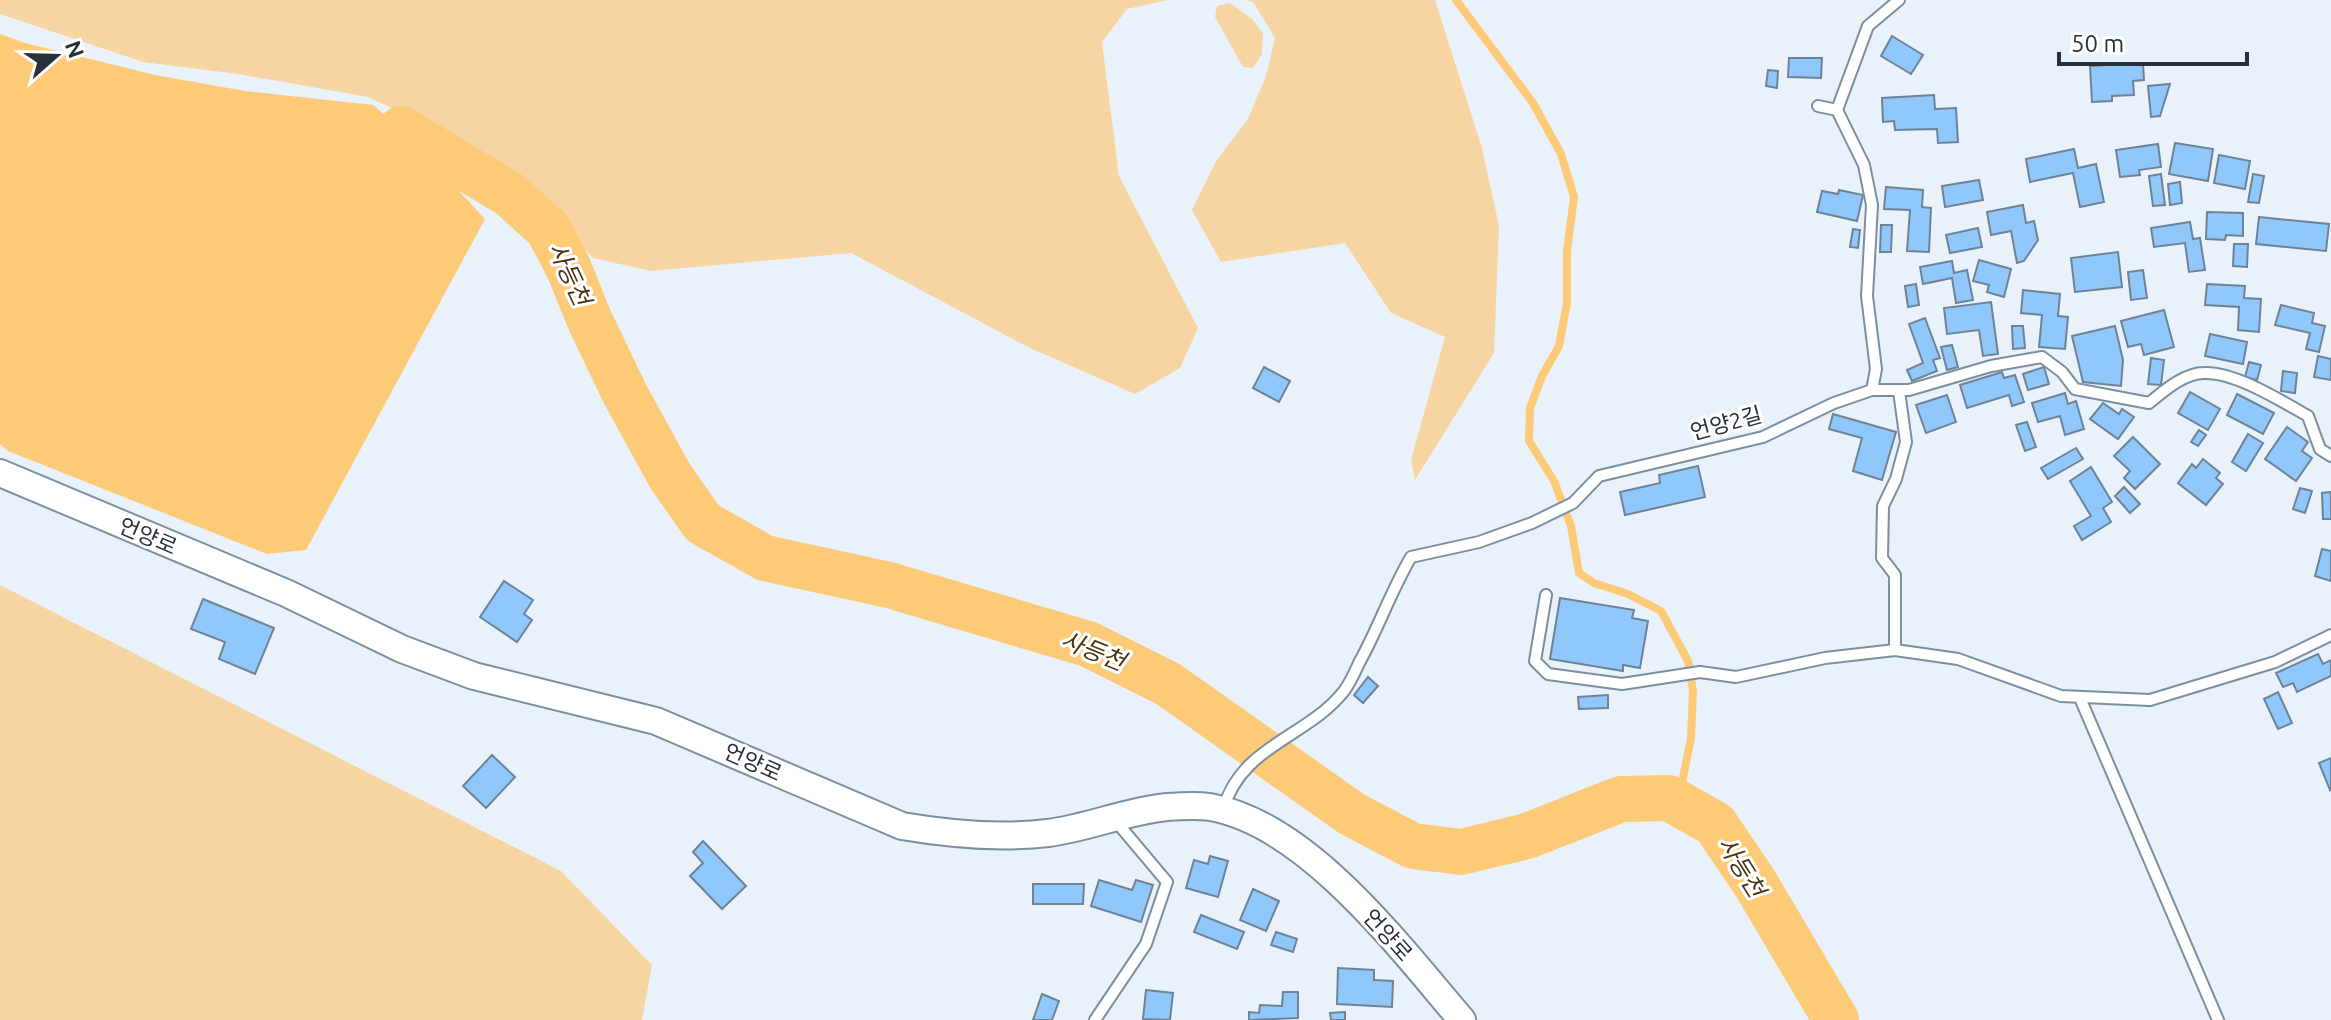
<svg xmlns="http://www.w3.org/2000/svg" width="2331" height="1020" font-family="Ubuntu,'Noto Sans KR',sans-serif">
<rect width="100%" height="100%" fill="#e9f2fb"/>
<g fill="#f6d5a2">
<path d="M0 0H1168L1127 9 1102 42 1119 176 1198 328 1180 368 1135 394 1030 348 851 253 651 271 593 258 526 186 407 115 368 97 238 74 143 62 0 14Z"/>
<path d="M1246 0H1435L1482 148 1499 226 1494 353 1415 480 1411 460 1445 337 1391 313 1345 243 1221 262 1192 210 1216 161 1248 119 1266 76 1275 38 1253 2Z"/>
<path d="M1230 3 1252 19 1263 33 1262 54 1253 68 1243 67 1215 17 1217 6Z"/>
<path d="M0 585 561 871 652 965 642 1020H0Z"/>
</g>
<path fill="#fdca77" d="M0 34 25 43 155 75 245 91 373 105 401 129 485 219 306 550 267 554 8 451 0 444Z"/>
<g fill="none" stroke-linecap="round" stroke-linejoin="round">
<path stroke="#fdca77" stroke-width="8" d="M1456 0 1533 103 1561 154 1574 197 1567 251V303L1559 346 1542 376 1530 408 1529 441 1554 481 1571 526 1579 573 1594 583 1628 594 1661 611 1688 661 1693 691 1691 738 1678 803"/>
<path stroke="#fdca77" stroke-width="46" d="M401 129 509 194 548 229 569 269 590 321 625 394 670 476 703 523 765 558 889 585 1088 644 1168 684 1352 814 1413 846 1461 852 1527 836 1621 799 1669 798 1715 824 1755 883 1836 1020"/>
</g>
<g fill="#91c8fb" stroke="#6f8397" stroke-width="2">
<path d="M1892 36 1923 55 1911 74 1881 56Z"/>
<path d="M1789 58H1822L1821 78 1788 77Z"/>
<path d="M2143 63 2144 80 2133 81 2134 95 2112 96V101L2092 102 2090 66Z"/>
<path d="M1768 70 1778 71 1777 88 1766 86Z"/>
<path d="M2170 84 2160 116 2151 117 2148 86Z"/>
<path d="M1934 95 1935 109 1956 108 1958 142 1938 143 1937 129 1895 130 1894 121 1883 122 1882 98Z"/>
<path d="M2175 143 2213 149 2208 181 2169 174Z"/>
<path d="M2158 144 2161 167 2139 170 2140 175 2120 177 2116 150Z"/>
<path d="M2074 149 2078 168 2096 164 2104 202 2080 207 2073 173 2030 182 2026 159Z"/>
<path d="M2219 155 2250 161 2245 189 2214 183Z"/>
<path d="M2161 174 2165 205 2153 206 2149 176Z"/>
<path d="M2253 174 2264 176 2259 203 2248 202Z"/>
<path d="M1979 180 1983 200 1945 207 1942 186Z"/>
<path d="M2180 182 2182 203 2170 205 2168 184Z"/>
<path d="M1886 187 1923 190 1922 207 1931 208 1929 252 1907 251 1910 210 1884 209Z"/>
<path d="M1839 190 1863 195 1857 221 1817 212 1822 191 1838 194Z"/>
<path d="M2023 205 2026 223 2034 221 2038 240 2024 261 2017 263 2011 231 1991 235 1987 212Z"/>
<path d="M2207 212 2243 213V236L2226 235 2225 240 2206 239Z"/>
<path d="M2259 217 2329 224 2326 251 2256 244Z"/>
<path d="M2190 222 2193 239 2200 238 2205 270 2189 272 2185 243 2154 247 2151 228Z"/>
<path d="M1881 225H1892L1891 252H1880Z"/>
<path d="M1978 228 1982 247 1950 253 1946 235Z"/>
<path d="M1853 229 1860 230 1858 248 1850 247Z"/>
<path d="M2234 244H2248L2247 267 2233 266Z"/>
<path d="M2118 252 2122 287 2075 292 2071 258Z"/>
<path d="M1979 260 2011 269 2004 297 1987 292 1989 285 1973 281Z"/>
<path d="M1952 261 1954 273 1967 270 1973 300 1956 303 1952 278 1923 284 1920 267Z"/>
<path d="M2143 270 2147 298 2131 300 2128 272Z"/>
<path d="M1916 284 1919 305 1908 307 1905 286Z"/>
<path d="M2207 284 2245 286 2244 298 2261 299 2259 332 2238 330 2239 307 2205 305Z"/>
<path d="M2023 290 2060 294 2058 316 2068 317 2065 349 2039 347 2042 315 2021 313Z"/>
<path d="M1991 302 1998 354 1983 356 1979 330 1947 334 1944 308Z"/>
<path d="M2281 305 2314 313 2312 323 2325 326 2319 352 2306 349 2310 333 2275 325Z"/>
<path d="M2164 310 2174 347 2144 355 2141 344 2128 347 2121 321Z"/>
<path d="M1925 318 1940 358 1933 360 1937 371 1912 381 1907 370 1923 363 1909 324Z"/>
<path d="M2012 326H2023L2025 348 2013 349Z"/>
<path d="M2115 326 2123 360 2121 386 2083 382 2072 336Z"/>
<path d="M2210 334 2247 342 2243 364 2205 356Z"/>
<path d="M1952 345 1958 367 1947 370 1941 347Z"/>
<path d="M2318 356 2331 359V380L2314 377Z"/>
<path d="M2151 358 2164 360 2161 385 2148 384Z"/>
<path d="M2249 362 2261 365 2257 380 2245 377Z"/>
<path d="M1264 367 1290 381 1279 402 1253 388Z"/>
<path d="M2044 367 2049 384 2028 390 2023 374Z"/>
<path d="M2283 371 2297 373 2295 393 2281 391Z"/>
<path d="M2002 372 2004 378 2015 375 2024 402 2012 406 2009 395 1967 408 1960 385Z"/>
<path d="M2190 392 2220 409 2208 430 2178 413Z"/>
<path d="M2065 393 2068 404 2076 401 2084 429 2065 435 2060 416 2038 422 2032 403Z"/>
<path d="M2237 394 2274 413 2263 434 2227 415Z"/>
<path d="M1947 395 1956 422 1926 433 1916 405Z"/>
<path d="M2103 403 2119 414 2122 409 2134 417 2118 439 2090 419Z"/>
<path d="M1833 414 1896 432 1882 480 1853 471 1862 438 1829 429Z"/>
<path d="M2027 422 2036 447 2025 451 2016 425Z"/>
<path d="M2287 427 2308 442 2302 451 2312 458 2296 481 2265 459Z"/>
<path d="M2199 430 2206 435 2198 446 2191 442Z"/>
<path d="M2248 434 2263 443 2246 471 2232 462Z"/>
<path d="M2133 437 2160 464 2135 489 2124 478 2130 471 2114 456Z"/>
<path d="M2076 448 2083 459 2048 479 2041 468Z"/>
<path d="M2203 459 2220 473 2216 478 2223 484 2206 505 2178 483 2192 464 2196 468Z"/>
<path d="M1698 466 1705 497 1625 515 1620 492 1660 483 1659 475Z"/>
<path d="M2091 467 2112 502 2103 508 2111 522 2082 540 2074 526 2091 516 2070 481Z"/>
<path d="M2124 487 2140 504 2130 513 2115 496Z"/>
<path d="M2300 488 2312 491 2305 513 2293 509Z"/>
<path d="M2331 492V519H2323L2322 493Z"/>
<path d="M2322 549 2331 551V581L2315 576Z"/>
<path d="M504 581 533 600 524 614 532 620 517 642 480 617Z"/>
<path d="M1560 598 1634 610 1632 618 1648 621 1640 668 1623 665V671L1550 659Z"/>
<path d="M203 599 274 628 255 674 219 659 225 642 191 629Z"/>
<path d="M2318 654 2323 664 2331 660V676L2297 692 2293 683 2283 687 2276 673Z"/>
<path d="M1368 677 1378 686 1363 703 1354 695Z"/>
<path d="M2278 692 2292 723 2278 729 2264 699Z"/>
<path d="M1608 695V708L1579 709 1578 697Z"/>
<path d="M492 755 515 777 486 808 463 786Z"/>
<path d="M2331 758V789L2330 790 2319 763Z"/>
<path d="M703 841 746 886 722 909 690 876 703 863 693 852Z"/>
<path d="M1210 856 1228 861 1218 897 1186 888 1194 860 1208 864Z"/>
<path d="M1099 880 1132 890 1136 880 1153 885 1141 922 1091 906Z"/>
<path d="M1033 884H1084L1083 904H1033Z"/>
<path d="M1253 889 1279 901 1266 931 1240 920Z"/>
<path d="M1201 915 1244 932 1237 949 1194 932Z"/>
<path d="M1276 932 1297 939 1293 952 1271 945Z"/>
<path d="M1338 968 1374 970V980L1393 981 1392 1007 1337 1004Z"/>
<path d="M1146 990 1173 993 1170 1020 1143 1019Z"/>
<path d="M1283 992H1298V1018L1249 1020V1012L1259 1013 1260 1005 1282 1006Z"/>
<path d="M1042 994 1059 1001 1052 1020H1033Z"/>
<path d="M1345 1012V1020H1331L1330 1013Z"/>
</g>
<g fill="none" stroke-linecap="round" stroke-linejoin="round">
<defs>
<g id="service">
<path d="M1818 106 1837 110 1864 165 1872 205 1867 296 1876 369 1872 390"/>
<path d="M1837 110 1868 26 1899 0"/>
<path d="M1546 595 1535 661 1548 674 1622 684 1700 672 1736 677 1825 658 1895 650 1958 659 2061 696 2150 700 2275 662 2331 635"/>
<path d="M1895 650V575L1882 558 1883 506 1896 479 1906 442 1899 391"/>
<path d="M2080 698 2218 1020"/>
<path d="M1223 810C1241 745 1307 738 1344 691 1350 683 1355 672 1359 663 1378 629 1391 591 1411 557L1479 542 1532 523 1573 503 1599 476 1763 437 1834 403 1872 390H1909L1991 366 2042 357 2062 372 2075 389 2149 403C2164 391 2184 373 2204 373 2236 372 2281 401 2308 416L2320 449 2331 456"/>
<path d="M1095 1020 1146 944 1167 882 1114 819"/>
</g>
<path id="tertiary" d="M0 473 286 593 402 649 474 676 656 721 902 826C949 834 999 839 1048 833 1088 828 1126 811 1167 807 1180 806 1197 805 1210 807 1308 824 1400 948 1462 1020"/>
</defs>
<use href="#service" stroke="#7b8fa3" stroke-width="14"/>
<use href="#tertiary" stroke="#7b8fa3" stroke-width="30"/>
<use href="#service" stroke="#fff" stroke-width="10"/>
<use href="#tertiary" stroke="#fff" stroke-width="26"/>
</g>
<g text-anchor="middle" stroke-width="6" stroke-linejoin="round" paint-order="stroke">
<g font-size="22" fill="#283039" stroke="#fff">
<text transform="translate(1726 423) rotate(-15)" y="8">언양2길</text>
<text transform="translate(148 536) rotate(23)" y="8">언양로</text>
<text transform="translate(753 762) rotate(24)" y="8">언양로</text>
<text transform="translate(1388 935) rotate(48)" y="8">언양로</text>
</g>
<g font-size="24" font-style="italic" fill="#483410" stroke="#fff">
<text transform="translate(569 274) rotate(65)" y="8">사등천</text>
<text transform="translate(1093 651) rotate(22)" y="8">사등천</text>
<text transform="translate(1741 867) rotate(58)" y="8">사등천</text>
</g>
</g>
<g transform="translate(56 56) rotate(70)" stroke="#ffffff" stroke-width="6" paint-order="stroke">
<path d="M0-6L14 30L0 20L-14 30Z" fill="#283039"/>
<text y="-12" font-size="22" font-weight="bold" text-anchor="middle" fill="#283039">N</text>
</g>
<path d="M2059 52v12h188v-12" fill="none" stroke="#283039" stroke-width="4"/>
<text x="2071" y="52" font-size="24" fill="#283039" stroke="#ffffff" stroke-width="6" paint-order="stroke">50 m</text>
</svg>
